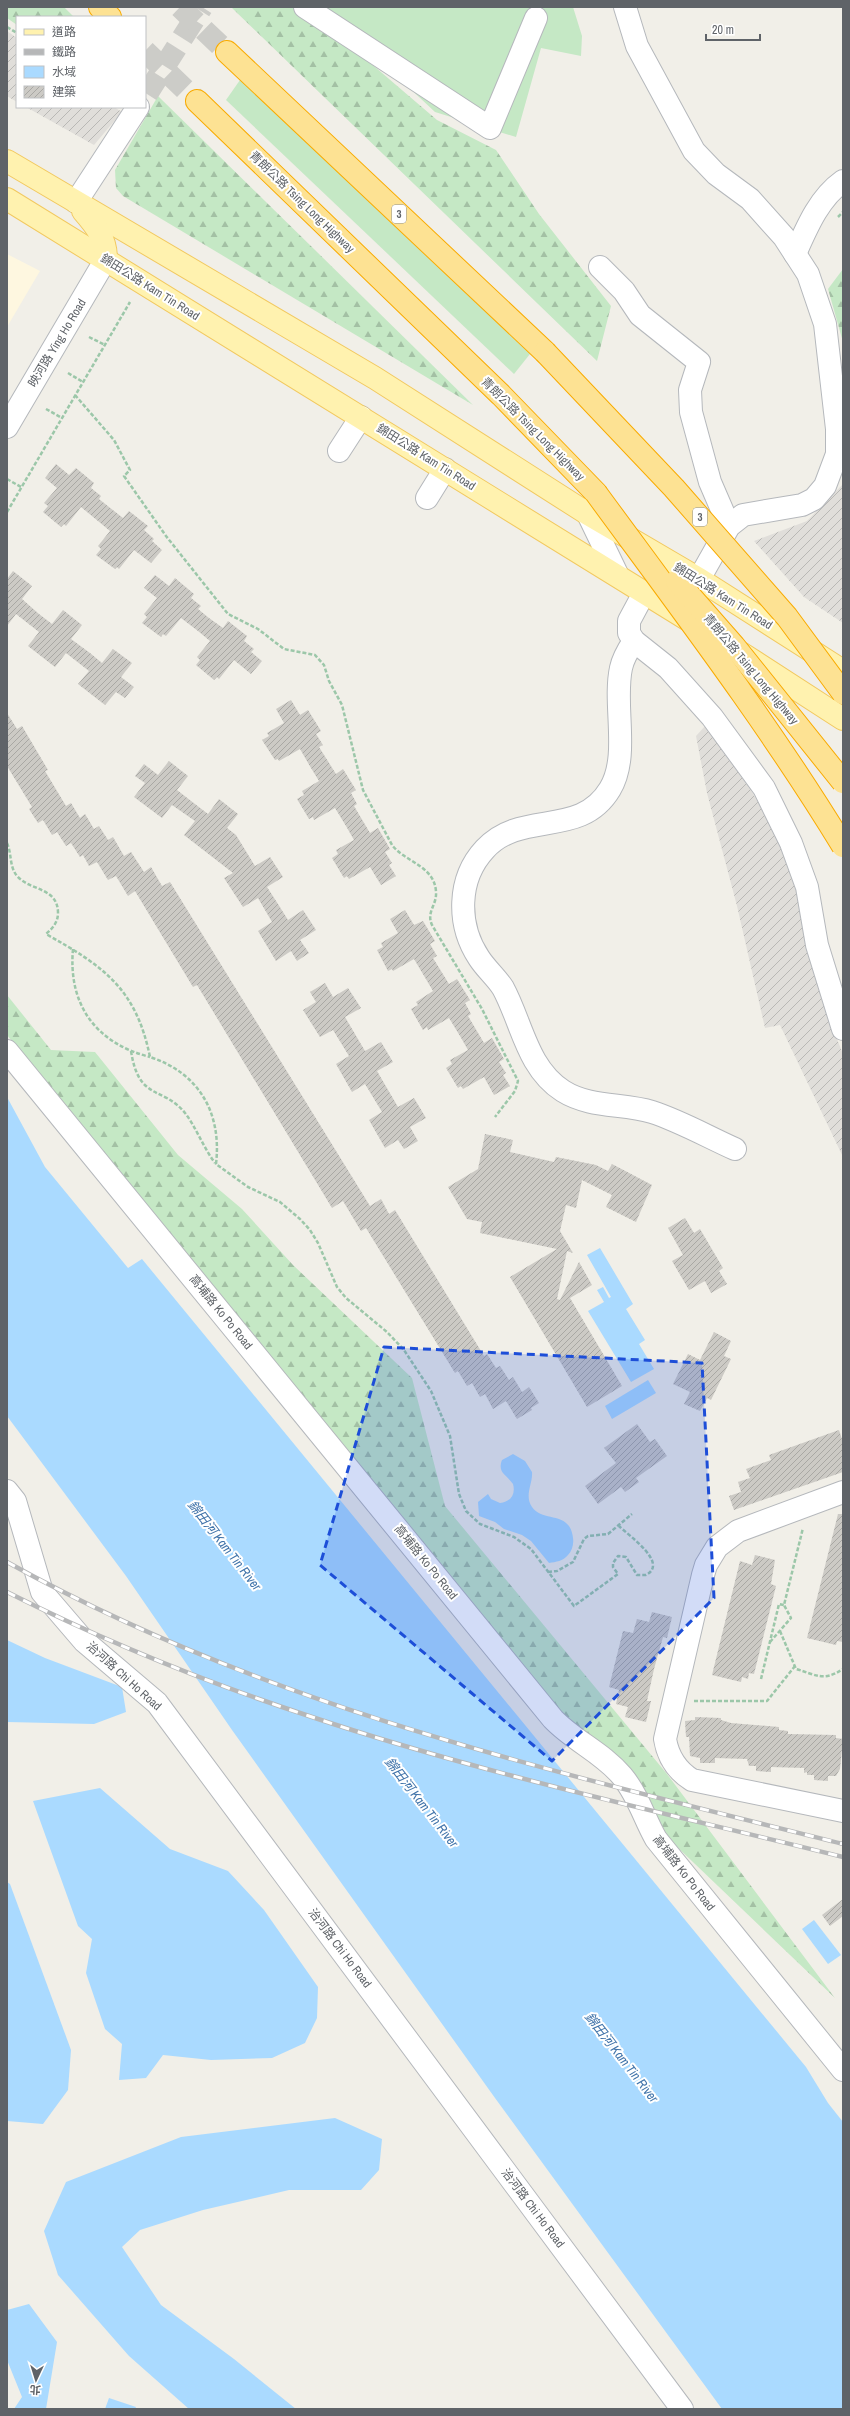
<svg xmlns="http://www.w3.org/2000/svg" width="850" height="2416" font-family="'Archivo Narrow','Noto Sans TC',sans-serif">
<defs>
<pattern id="industrial-furrows" width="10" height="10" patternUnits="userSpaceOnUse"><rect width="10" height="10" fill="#e0deda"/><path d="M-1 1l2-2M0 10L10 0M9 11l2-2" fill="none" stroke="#b9b8b5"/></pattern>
<pattern id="forest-firs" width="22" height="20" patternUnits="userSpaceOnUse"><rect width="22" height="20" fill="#c5e8c5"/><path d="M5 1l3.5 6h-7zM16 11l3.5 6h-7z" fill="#a3c0a4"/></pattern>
<pattern id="building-hatch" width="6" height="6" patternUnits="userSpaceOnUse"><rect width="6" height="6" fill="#cccac5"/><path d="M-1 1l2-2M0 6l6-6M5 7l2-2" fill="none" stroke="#a9a8a4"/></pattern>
</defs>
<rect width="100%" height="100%" fill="#f1efe8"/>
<path fill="#fef7e0" d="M7 254 40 271 7 327Z"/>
<g fill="url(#industrial-furrows)">
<path d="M7 31 17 38V102L7 96Z"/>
<path d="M26 107H114L122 112 94 145Z"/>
<path d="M843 484V623L804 597 754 541 807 521Z"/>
<path d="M706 725 747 783 779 840 799 898 825 1009 843 1054V1157L780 1025 765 1028 737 906 707 793 696 736Z"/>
</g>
<g fill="#c5e8c5">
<path d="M323 7H573L582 36 581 56 541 48 516 137 435 112Z"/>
<path d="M240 80 530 354 514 374 226 100Z"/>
</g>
<g fill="url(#forest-firs)">
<path d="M7 7H64L74 17H17V25L7 18Z"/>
<path d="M231 7H296L368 61 437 120 496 150 539 214 611 306 597 361Z"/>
<path d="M158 96 473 405 123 196 116 188 115 170Z"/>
<path d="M843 269V342L828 289Z"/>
<path d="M7 995 51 1050 95 1052 178 1155 242 1209 293 1265 412 1378 445 1506 667 1774 835 1998 672 1842C655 1819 649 1790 630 1768 610 1746 582 1733 561 1712L7 1035Z"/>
</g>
<g fill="#aadaff">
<path d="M7 1097 45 1167 128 1268 142 1259 806 2067 828 2103 843 2122V2409H722L495 2098 232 1730 126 1576 7 1416Z"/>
<path d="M600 1248 633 1304 626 1309 645 1340 639 1344 654 1369 631 1382 588 1311 604 1302 597 1290 603 1287 609 1298 611 1297 587 1255Z"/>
<path d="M648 1380 656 1393 612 1419 605 1406Z"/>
<path d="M513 1454 525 1461 532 1472C533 1484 524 1495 532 1507 543 1523 570 1510 573 1538 574 1544 572 1551 568 1555 563 1561 556 1562 549 1563L531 1541 522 1535 504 1529 495 1522 479 1516 478 1502 488 1494 491 1499 500 1503C510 1502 516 1495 513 1484 507 1475 497 1473 502 1460Z"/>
<path d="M7 1640 45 1658 122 1687 126 1712 94 1724 7 1722Z"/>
<path d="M100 1788 170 1849 228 1871 264 1910 318 1987 317 2018 305 2043 272 2058 211 2060 163 2055 146 2078 119 2080 122 2044 105 2029 86 1973 92 1939 78 1926 33 1801Z"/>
<path d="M7 1882 10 1884 71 2050 68 2090 43 2124 7 2121Z"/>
<path d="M814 1920 841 1955 828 1964 802 1929Z"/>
<path d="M335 2118 382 2139 379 2170 361 2190H289L203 2210 140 2230 122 2247 161 2305 234 2359 296 2409H189L129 2356 58 2275 44 2231 66 2182 181 2137Z"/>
<path d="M29 2304 57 2342 46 2409H14L22 2397 7 2360V2310Z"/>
<path d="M109 2398 136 2407 135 2409H105Z"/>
</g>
<g fill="url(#building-hatch)">
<path d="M56 464 69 475 76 468 94 483 91 488 101 496 99 499 109 507 123 518 129 511 148 526 144 530 154 539 152 541 162 550 151 563 134 550 119 569 117 567 115 569 96 555 101 549 98 546 110 531 98 521 81 507 66 526 64 524 61 527 43 512 48 506 44 503 57 488 45 478Z"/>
<path d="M13 571 32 586 22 599 39 614 52 624 63 610 82 625 71 639 90 653 102 663 113 649 132 663 121 677 134 687 125 698 116 692 105 705 78 684 89 671 66 653 55 667 28 646 39 632 16 614 7 626V579Z"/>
<path d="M155 575 169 586 175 578 194 594 191 598 201 606 198 609 209 618 223 628 228 621 247 636 244 641 254 649 251 652 262 661 251 674 234 660 219 679 217 677 214 680 196 665 200 660 197 657 210 641 198 631 181 618 166 636 163 634 161 637 142 623 147 617 144 614 157 598 144 588Z"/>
<path d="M291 700 300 715 308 710 321 731 316 734 323 745 319 747 336 774 343 769 356 790 351 793 357 804 354 806 370 833 378 828 390 849 385 852 392 863 389 865 396 876 381 885 370 867 349 879 347 876 344 878 332 858 338 854 336 850 354 840 346 826 335 808 314 820 313 817 309 819 297 799 304 795 302 791 319 781 311 768 300 749 279 761 278 759 275 760 262 740 269 736 267 733 284 723 276 709Z"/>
<path d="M7 713 17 729 22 726 48 770 45 771 66 806 71 803 80 818 85 814 94 829 99 826 108 840 113 837 124 856 131 852 144 872 151 867 162 886 170 882 370 1206 381 1199 389 1214 395 1210 484 1356 487 1354 496 1368 500 1366 509 1380 513 1377 522 1392 529 1387 539 1403 531 1408 532 1410 517 1419 506 1401 493 1409 485 1394 480 1397 472 1383 467 1386 458 1371 455 1373 366 1228 361 1231 343 1201 332 1208 214 1013 197 985 193 987 135 891 128 896 116 876 108 880 97 862 89 866 83 855 80 857 71 843 66 846 57 832 52 835 43 820 38 823 29 809 32 807 7 766Z"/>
<path d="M169 761 188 776 177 790 195 804 208 814 219 799 238 814 227 828 236 835 255 866 270 857 283 877 267 887 278 904 288 920 303 910 316 930 300 940 309 953 297 961 291 951 276 961 258 931 272 922 258 898 243 907 224 878 233 873 184 835 195 821 172 805 162 818 134 797 145 783 135 776 144 764 158 775Z"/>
<path d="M405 910 414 925 423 921 435 941 430 944 437 956 433 958 449 984 457 979 470 1000 465 1003 471 1014 468 1016 484 1043 492 1038 504 1059 499 1062 506 1073 503 1075 510 1086 494 1095 484 1077 463 1089 461 1086 458 1088 446 1068 452 1064 450 1060 468 1050 460 1036 449 1018 428 1030 427 1027 423 1030 411 1009 418 1005 416 1002 433 991 414 959 393 971 392 969 388 971 377 950 383 947 381 943 398 933 390 919Z"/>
<path d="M325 983 333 997 348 988 361 1008 345 1017 365 1051 381 1042 393 1062 377 1071 398 1107 414 1098 426 1118 410 1127 418 1141 404 1149 398 1140 385 1148 369 1120 382 1112 365 1084 352 1092 336 1064 349 1056 333 1030 320 1037 303 1010 316 1002 310 992Z"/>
<path d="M485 1134 513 1140 510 1152 554 1162 556 1157 596 1165 608 1171 612 1164 652 1185 636 1222 606 1207 612 1195 582 1180 576 1208 566 1205 560 1231 573 1253 567 1251 557 1299 560 1300 579 1262 592 1285 570 1298 622 1386 587 1407 510 1277 557 1249 480 1233 482 1222 467 1219 448 1187 478 1169Z"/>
<path d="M685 1218 694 1233 700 1229 723 1268 719 1271 727 1284 711 1293 705 1281 689 1290 672 1261 683 1255 668 1228Z"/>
<path d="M714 1332 731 1341 724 1356 731 1359 711 1400 707 1398 700 1411 684 1404 690 1392 673 1384 688 1354 700 1360Z"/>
<path d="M637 1424 650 1442 655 1439 667 1456 636 1478 639 1482 625 1492 621 1487 598 1504 585 1486 616 1463 604 1448Z"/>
<path d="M839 1430 843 1442V1472L734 1510 729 1496 741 1492 738 1482 750 1478 746 1469 771 1460 769 1455Z"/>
<path d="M838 1514H843V1642L837 1641 836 1645 807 1638Z"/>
<path d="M755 1555 775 1560 771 1584 776 1586 754 1674 749 1673 748 1679 742 1677 741 1682 712 1675 740 1561 752 1565Z"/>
<path d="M652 1612 672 1617 667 1638 663 1637 654 1669 647 1701H651L646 1722 625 1717 628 1707 616 1704 619 1690 609 1687 623 1631 633 1633 637 1619 649 1622Z"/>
<path d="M695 1717 721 1718V1720L731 1723 779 1727V1730L788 1731V1734L836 1735V1738L843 1739 840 1769 836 1776H828V1781L814 1780V1775H807V1772L804 1773V1768L771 1767V1772L756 1771V1766H749L747 1759 715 1758V1763H700V1758L690 1756 689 1737H686L685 1721 695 1720Z"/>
<path d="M843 1899V1916L830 1926 822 1915Z"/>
</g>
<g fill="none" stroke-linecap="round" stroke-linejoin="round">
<path stroke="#ccccc8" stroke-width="22" stroke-dasharray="22 11" stroke-linecap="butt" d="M147 94 202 7"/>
<g stroke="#ccccc8" stroke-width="22" stroke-dasharray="22 11" stroke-linecap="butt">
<path d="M180 7 227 52"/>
<path d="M145 51 197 101"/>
</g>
<defs>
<g id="minor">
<path d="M305 7 490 128 536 18"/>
<path d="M625 7 637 46 694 151 716 174 750 199 784 237 808 274 825 324 837 429V454L825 486 814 499 802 505 743 515 729 526 699 579"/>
<path d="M76 202 138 107"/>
<path d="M795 254C807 227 819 198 843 181"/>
<path d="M600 267 624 291 640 315 699 362 690 390 691 412 710 482 729 526"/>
<path d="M7 427 106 259"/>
<path d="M339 451 361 417"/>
<path d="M427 498 445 469"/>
<path d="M588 514 617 574"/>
<path d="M644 593 629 621V633L634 641 668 668 712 717 764 788 791 843 807 887 817 945 843 1029"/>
<path d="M634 641C628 650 623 658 621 668 613 705 630 756 610 789 580 839 522 809 485 849 457 879 457 925 479 958 486 969 496 977 503 988 522 1023 527 1068 563 1091 590 1108 623 1103 652 1112 680 1121 708 1137 735 1149"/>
<path d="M7 1051 553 1719C574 1741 603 1753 622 1776 638 1795 644 1818 656 1839L843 2070"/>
<path d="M7 1491 15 1501 42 1592 84 1641 157 1703 682 2409"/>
<path d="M843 1492 738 1531 717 1547 706 1565 703 1575 665 1739C668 1757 676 1770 692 1780L843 1811"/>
</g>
<g id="major">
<path d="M7 161 375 378 588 514 699 579 843 671"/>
<path d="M7 199 690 621"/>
<path d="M83 211C96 226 106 238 106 259"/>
<path d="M741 653 843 719"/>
</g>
<g id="highway">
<path d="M100 7 110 17"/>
<path d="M227 52 545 352"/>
<path d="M197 101 501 395 596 493"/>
</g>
</defs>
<use href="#minor" stroke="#b5b8bc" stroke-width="24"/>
<use href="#major" stroke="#f2c960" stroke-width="24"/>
<use href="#highway" stroke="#f9ab00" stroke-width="24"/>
<g stroke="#9cc7a9" stroke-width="2.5" stroke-dasharray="4 2" stroke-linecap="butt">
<path d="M7 27 17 33"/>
<path d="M838 217 843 212"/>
<path d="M89 337 105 345"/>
<path d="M68 373 83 382"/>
<path d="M75 395 114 440 130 470 124 476 166 536 228 614 258 629 284 649 315 655 324 665 329 681 342 705 363 790 392 845C405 862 435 866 436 892 437 905 426 912 432 925L482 1009 518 1081 515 1091 495 1117"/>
<path d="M46 409 62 418"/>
<path d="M7 479 21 487"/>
<path d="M7 512 130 302"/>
<path d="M7 843C12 854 9 866 17 876 30 891 58 887 58 913 58 922 53 928 46 934 103 966 136 988 150 1057 199 1073 222 1113 216 1164L248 1187 280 1202 300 1219 310 1230 318 1243 337 1287 346 1298 387 1332 404 1350 431 1391 450 1436 459 1494 466 1511 480 1524 514 1537 531 1549 574 1606 618 1574 613 1567V1563L618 1556 626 1557 637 1575H646C669 1563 629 1536 619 1526"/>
<path d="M73 949C68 1004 95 1043 150 1057"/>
<path d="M131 1051C139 1102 162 1085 185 1113 196 1127 203 1147 215 1163"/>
<path d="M548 1572 557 1571 573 1562 584 1539 588 1536 608 1534 632 1514"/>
<path d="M780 1631 796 1669C817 1675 823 1682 843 1669"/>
<path d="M770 1642 791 1618 784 1605 803 1528"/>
<path d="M761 1679 779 1604 784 1605"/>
<path d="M694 1701H767L795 1666"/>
</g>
<use href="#minor" stroke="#fff" stroke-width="22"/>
<use href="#major" stroke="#fff2af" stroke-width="22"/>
<use href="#highway" stroke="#fde293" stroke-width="22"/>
<defs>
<g id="rail">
<path d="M7 1562C269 1708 555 1772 843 1844"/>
<path d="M7 1592C104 1641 205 1682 309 1716 482 1774 666 1813 843 1857"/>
</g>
</defs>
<use href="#rail" stroke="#b6b7b8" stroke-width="4.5"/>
<use href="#rail" stroke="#fff" stroke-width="3" stroke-dasharray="9" stroke-linecap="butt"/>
<defs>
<g id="highway-bridge">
<path d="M545 352 674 488 787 617 843 693"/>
<path d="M596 493C681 609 768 723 843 846"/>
<path d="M677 581 734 646 843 782"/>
</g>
</defs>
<use href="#highway-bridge" stroke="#f9ab00" stroke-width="24" stroke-linecap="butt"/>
<use href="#highway-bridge" stroke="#fde293" stroke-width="22"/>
</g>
<path fill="#1d4ed8" fill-opacity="0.2" stroke="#1d4ed8" stroke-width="3" stroke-dasharray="8 5" stroke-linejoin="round" d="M384 1347 702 1363 714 1598 552 1761 320 1565Z"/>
<g text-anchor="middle" stroke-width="4" stroke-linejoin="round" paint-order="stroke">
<g fill="#fff" stroke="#8f9295" stroke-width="1">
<rect x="392" y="205" width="14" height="18" rx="3"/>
<rect x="693" y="508" width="14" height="18" rx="3"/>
</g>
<g font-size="11" font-weight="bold" fill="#5f6368">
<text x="399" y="218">3</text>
<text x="700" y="521">3</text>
</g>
<g font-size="12" fill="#5f6368" stroke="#fff">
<text transform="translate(302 202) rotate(44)" y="4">青朗公路 Tsing Long Highway</text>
<text transform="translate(150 287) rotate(32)" y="4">錦田公路 Kam Tin Road</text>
<text transform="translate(57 343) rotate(-59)" y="4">映河路 Ying Ho Road</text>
<text transform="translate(533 429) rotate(45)" y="4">青朗公路 Tsing Long Highway</text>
<text transform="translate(426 457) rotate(32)" y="4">錦田公路 Kam Tin Road</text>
<text transform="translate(723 596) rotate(32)" y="4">錦田公路 Kam Tin Road</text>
<text transform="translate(751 669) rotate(50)" y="4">青朗公路 Tsing Long Highway</text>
<text transform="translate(221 1312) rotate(51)" y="4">高埔路 Ko Po Road</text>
<text transform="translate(426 1562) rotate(51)" y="4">高埔路 Ko Po Road</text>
<text transform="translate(124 1676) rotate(42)" y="4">治河路 Chi Ho Road</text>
<text transform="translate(684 1873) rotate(52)" y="4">高埔路 Ko Po Road</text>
<text transform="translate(340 1948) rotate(53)" y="4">治河路 Chi Ho Road</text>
<text transform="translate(533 2208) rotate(53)" y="4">治河路 Chi Ho Road</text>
</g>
<g font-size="13" font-style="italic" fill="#4174aa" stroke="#fff">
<text transform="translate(225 1545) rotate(52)" y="5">錦田河 Kam Tin River</text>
<text transform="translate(422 1802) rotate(52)" y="5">錦田河 Kam Tin River</text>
<text transform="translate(622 2057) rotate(52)" y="5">錦田河 Kam Tin River</text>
</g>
</g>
<rect width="850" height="2416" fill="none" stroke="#5f6368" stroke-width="16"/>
<rect x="16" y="16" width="130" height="92" fill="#ffffff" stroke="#bfc1c3"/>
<rect x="24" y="29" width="20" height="6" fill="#fff2af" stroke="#bfc1c3"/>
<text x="52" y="36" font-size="12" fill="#5f6368">道路</text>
<rect x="24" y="49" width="20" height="6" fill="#b6b7b8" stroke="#bfc1c3"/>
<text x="52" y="56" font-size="12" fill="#5f6368">鐵路</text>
<rect x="24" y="66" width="20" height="12" fill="#aadaff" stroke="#bfc1c3"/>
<text x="52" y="76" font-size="12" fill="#5f6368">水域</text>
<rect x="24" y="86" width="20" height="12" fill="url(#building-hatch)" stroke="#bfc1c3"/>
<text x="52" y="96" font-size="12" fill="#5f6368">建築</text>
<g transform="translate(36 2380) rotate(184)" stroke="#ffffff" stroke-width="3" paint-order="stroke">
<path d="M0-3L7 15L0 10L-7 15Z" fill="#5f6368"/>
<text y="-6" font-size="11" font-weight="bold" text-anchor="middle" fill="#5f6368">北</text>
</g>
<path d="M706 34v6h54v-6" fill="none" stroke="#5f6368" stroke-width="2"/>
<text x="712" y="34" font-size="12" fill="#5f6368" stroke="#ffffff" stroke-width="3" paint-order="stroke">20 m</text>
</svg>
